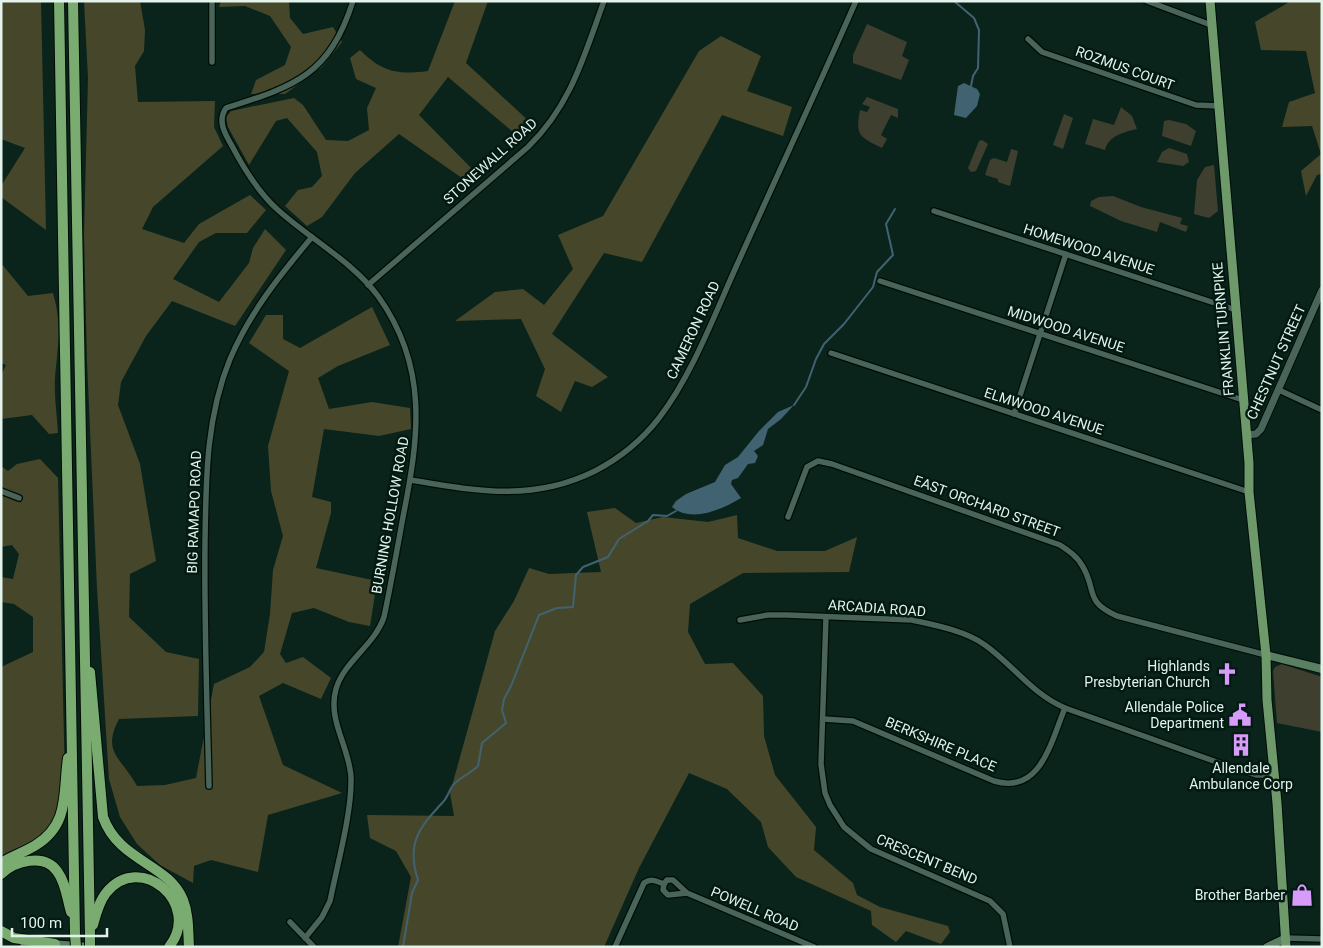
<svg xmlns="http://www.w3.org/2000/svg" width="1323" height="948" font-family="Roboto,sans-serif">
<rect width="100%" height="100%" fill="#0a241b"/>
<g fill="#3e3f2e">
<path d="M867 24 907 42 902 56 909 60 901 80 853 63V55Z"/>
<path d="M867 97 898 109V118L891 115 881 135 887 139 882 148C860 137 855 136 860 110L867 112 870 107 862 104Z"/>
<path d="M1121 107 1132 116 1137 129C1124 132 1108 136 1105 150L1085 144 1093 119 1114 125Z"/>
<path d="M1064 114 1073 118 1063 149 1053 145Z"/>
<path d="M1169 120 1186 124 1196 131 1191 146 1162 136 1164 121Z"/>
<path d="M982 140 988 144 976 171 971 172 968 168 979 141Z"/>
<path d="M1169 148 1187 154 1189 162 1183 166 1157 162 1162 152Z"/>
<path d="M1011 149 1018 151 1010 186 998 182V179L985 175 990 160 994 158 1007 162Z"/>
<path d="M1214 165 1218 211 1209 218 1194 214 1197 180 1205 167Z"/>
<path d="M1113 196 1141 207 1182 218 1180 224 1188 226 1186 232 1160 222 1157 232 1121 221 1090 206 1091 201 1099 197Z"/>
<path d="M1282 664 1322 677V732L1277 723 1273 671 1275 667Z"/>
</g>
<g fill="#46472a">
<path d="M1 1H41L46 230 1 197V186L25 148 1 139Z"/>
<path d="M84 1H140L145 30 144 51 135 66 138 102 215 101 214 127 223 146 153 207 142 229 184 243 199 224 250 195 266 210 247 233H216L199 242 173 279 219 302 249 263 253 248 265 229 286 250 235 326 172 301 146 336 121 382 118 405 140 464 156 561 130 574 129 617 166 652 199 659 198 716 119 719C101 753 122 758 137 786L165 785 196 778 214 684 250 667 264 652 270 614 273 570 283 536 271 491 268 446 289 371 249 343 266 315H283V339L300 348 372 307 390 345 338 366 318 378 329 409 372 402 410 408 411 429 379 436 324 429 312 497 331 502V513L316 568 377 581 370 626 349 622 314 608 292 613 280 654 286 663 303 657 331 678 321 699 283 683 259 696 283 765 342 793 268 815 258 872 211 860 194 866 193 883 160 865 137 844 120 817 109 779 97 588 87 361 84 235 88 78Z"/>
<path d="M221 1H289L290 18 303 34 333 27 342 42 322 67 285 94H251L256 80 285 65 291 47 270 16 245 6 219 7Z"/>
<path d="M455 1H488L466 63 533 125 519 137 448 77 419 115 477 174 469 183 399 134 355 173 322 217 307 226 285 206 298 190 312 187 322 176 317 152 287 118 276 121 249 165 228 127 226 117 231 111 294 98 303 105 326 140 348 141 369 130 367 108 376 88 356 79 350 58 360 50C382 72 397 75 428 71Z"/>
<path d="M1291 1 1322 2V174L1317 175 1306 196 1301 171 1321 154 1312 126 1282 127 1289 102 1315 93 1306 51 1261 50 1255 22Z"/>
<path d="M721 36 761 56 747 91 792 107 783 136 722 115 642 262 604 253 552 334 608 377 592 387 575 381 561 412 536 396 545 369 521 319 455 321 495 292 523 289 544 305 573 269 558 235 603 216 699 51Z"/>
<path d="M1 263 28 296 53 293C62 324 58 346 55 378 54 396 57 415 58 433L49 434 32 415 1 419V375L6 365 1 363Z"/>
<path d="M40 459 58 478 65 782 56 829 1 867V667L33 652V617L14 604 1 602V577L13 579 19 554 12 545 1 547V466L8 471 17 464Z"/>
<path d="M615 508 636 523 663 517 708 522 737 515 738 538 777 551H825L857 537 849 572 743 573 690 604 688 632 705 664 733 663 763 696 764 736 775 775 816 827 814 850 853 883 857 895 880 907 948 926 950 932 941 944 906 931 896 942 872 925 871 911 796 877 768 847 761 822 727 789 689 773 639 868 604 947H398L411 877 396 851 370 838 367 815 454 816 450 793 495 631 514 601 529 568 549 574 601 572 587 512Z"/>
</g>
<g fill="#416371">
<path d="M964 83 977 89 980 94 977 106 966 118 954 115 958 86Z"/>
<path d="M794 405 781 419 768 429 763 445 754 451 758 456 755 463 748 464 738 478 732 480 731 484 741 498C721 510 691 523 672 507L676 501 686 494 715 482 725 465 738 457 759 431 778 412Z"/>
</g>
<g fill="none" stroke-linecap="round" stroke-linejoin="round">
<g stroke="#416371" stroke-width="2">
<path d="M954 1 974 18 979 30 978 68 973 76 971 86"/>
<path d="M794 405 806 387 816 359 824 344 844 324 873 287 877 272 893 255 886 224 895 209"/>
<path d="M403 947 412 893 418 880C406 843 419 828 443 802 448 797 449 790 453 785 459 778 471 773 478 766L482 743 506 723 502 710 504 699 511 686 539 615 557 608 573 607 576 575 583 567 608 557 619 539 648 521 653 515 667 516 676 511"/>
</g>
<defs>
<g id="minor">
<path d="M1147 1 1211 25"/>
<path d="M1028 39 1042 52 1196 105 1218 106"/>
<path d="M212 62V1"/>
<path d="M934 211 1236 310"/>
<path d="M880 281 1243 400"/>
<path d="M368 285 528 147C571 105 584 56 604 1"/>
<path d="M831 353 1249 492"/>
<path d="M1279 390 1322 410"/>
<path d="M1014 414 1066 254"/>
<path d="M411 480C476 491 533 502 595 471 620 458 642 440 659 418 692 375 714 316 736 267 776 178 817 90 856 1"/>
<path d="M1 491 19 498"/>
<path d="M788 517 807 467 818 461 832 464 1060 545C1069 551 1078 557 1083 567 1097 591 1084 601 1117 616L1266 655"/>
<path d="M826 617 821 764 825 793 830 805 844 827 871 849 990 901 1003 914 1010 947"/>
<path d="M740 620 768 615H787L912 620C935 625 966 631 985 645 1013 665 1032 694 1065 708L1228 766 1257 775H1274"/>
<path d="M824 719 853 721 994 781C1041 795 1051 741 1065 708"/>
<path d="M209 786C207 704 204 622 205 541 206 478 206 418 230 359 250 312 280 275 312 237"/>
<path d="M687 893 668 895 663 890 664 884 667 880H673L687 893 814 947"/>
<path d="M290 922 314 947"/>
<path d="M305 938 322 917 330 901C337 866 352 812 351 778 350 748 327 720 336 689 344 661 374 646 384 617 391 584 397 550 403 517 419 437 429 367 378 296 352 261 310 239 278 210 258 192 244 169 232 146 225 134 217 121 226 108 295 86 329 76 353 1"/>
<path d="M1286 938 1322 939"/>
<path d="M615 947 644 883C651 878 656 881 664 884"/>
</g>
<path id="tertiary" d="M1246 435 1256 434 1261 429 1322 290"/>
<g id="secondary">
<path d="M1266 655 1322 669"/>
<path d="M51 944 90 947"/>
<path d="M24 947 39 944"/>
<path d="M1267 947 1286 938"/>
</g>
<path id="primary" d="M1210 1 1249 463V492L1266 655 1267 700 1277 803 1286 947"/>
<g id="trunk">
<path d="M59 1 75 934"/>
<path d="M73 1 90 935"/>
<path d="M90 672 103 817C119 862 168 863 183 900 189 915 188 932 189 947"/>
<path d="M1 863C12 856 25 852 36 845 70 824 63 792 68 758"/>
<path d="M1 874C15 861 44 853 57 871 66 883 67 899 71 912"/>
<path d="M93 925C96 914 99 902 106 893 140 850 203 904 169 947"/>
<path d="M1 931 14 938 55 944"/>
</g>
</defs>
<use href="#minor" stroke="#000d06" stroke-width="8"/>
<use href="#tertiary" stroke="#000d06" stroke-width="9"/>
<use href="#secondary" stroke="#000d06" stroke-width="10"/>
<use href="#primary" stroke="#000d06" stroke-width="11"/>
<use href="#trunk" stroke="#000d06" stroke-width="12"/>
<use href="#minor" stroke="#496459" stroke-width="5.5"/>
<use href="#tertiary" stroke="#496459" stroke-width="7"/>
<use href="#secondary" stroke="#5b7f62" stroke-width="8"/>
<use href="#primary" stroke="#6e9a6b" stroke-width="9"/>
<use href="#trunk" stroke="#7aac71" stroke-width="10"/>
<defs>
<g id="trunk-bridge">
<path d="M75 934 76 947"/>
<path d="M90 935V947"/>
</g>
</defs>
<use href="#trunk-bridge" stroke="#000d06" stroke-width="12" stroke-linecap="butt"/>
<use href="#trunk-bridge" stroke="#7aac71" stroke-width="10"/>
</g>
<defs>
<symbol id="church-bare" viewBox="-9 -9 18 18"><path d="M-1.2-6h2.4v3.5h3.3v2.4h-3.3V6h-2.4V-.1h-3.3v-2.4h3.3Z" fill="#d79bf9" stroke="#021a12" stroke-width="2.5" paint-order="stroke"/></symbol>
<symbol id="civic-bare" viewBox="-9 -9 18 18"><path d="M-.6-6.5H3V-4.5H.6V-3L4-1V1h2V6H-6V1h2V-1L-.6-3ZM-1.2 2.5V6h2.4V2.5Z" fill="#d79bf9" stroke="#021a12" stroke-width="2.5" paint-order="stroke"/></symbol>
<symbol id="building-bare" viewBox="-9 -9 18 18"><path d="M-4-6H4V6H1V3H-1V6H-4ZM-2.5-4.3h1.7v1.8h-1.7ZM.8-4.3h1.7v1.8H.8ZM-2.5-1h1.7V.8h-1.7ZM.8-1h1.7V.8H.8Z" fill="#d79bf9" stroke="#021a12" stroke-width="2.5" paint-order="stroke"/></symbol>
<symbol id="shop-bare" viewBox="-9 -9 18 18"><path d="M-5-2.5h2.3a2.7 3.5 0 0 1 5.4 0H5L5.5 6h-11ZM-1.5-2.5h3a1.5 2.3 0 0 0-3 0Z" fill="#d79bf9" stroke="#021a12" stroke-width="2.5" paint-order="stroke"/></symbol>
</defs>
<g fill-rule="evenodd">
<use href="#church-bare" x="1211" y="658" width="32" height="32"/>
<use href="#civic-bare" x="1224" y="699" width="32" height="32"/>
<use href="#building-bare" x="1225" y="729" width="32" height="32"/>
<use href="#shop-bare" x="1286" y="879" width="32" height="32"/>
</g>
<g text-anchor="middle" stroke-width="5" stroke-linejoin="round" paint-order="stroke">
<g font-size="14" fill="#e3f2eb" stroke="#021a12">
<text transform="translate(1125 68) rotate(20)" y="5">ROZMUS COURT</text>
<text transform="translate(490 161) rotate(-42)" y="5">STONEWALL ROAD</text>
<text transform="translate(1089 249) rotate(18)" y="5">HOMEWOOD AVENUE</text>
<text transform="translate(1066 329) rotate(18)" y="5">MIDWOOD AVENUE</text>
<text transform="translate(1223 329) rotate(-95)" y="5">FRANKLIN TURNPIKE</text>
<text transform="translate(693 330) rotate(-65)" y="5">CAMERON ROAD</text>
<text transform="translate(1276 362) rotate(-66)" y="5">CHESTNUT STREET</text>
<text transform="translate(1044 411) rotate(18)" y="5">ELMWOOD AVENUE</text>
<text transform="translate(987 506) rotate(20)" y="5">EAST ORCHARD STREET</text>
<text transform="translate(194 512) rotate(-88)" y="5">BIG RAMAPO ROAD</text>
<text transform="translate(390 515) rotate(-80)" y="5">BURNING HOLLOW ROAD</text>
<text transform="translate(877 608) rotate(4)" y="5">ARCADIA ROAD</text>
<text transform="translate(941 744) rotate(23)" y="5">BERKSHIRE PLACE</text>
<text transform="translate(927 859) rotate(23)" y="5">CRESCENT BEND</text>
<text transform="translate(755 909) rotate(23)" y="5">POWELL ROAD</text>
</g>
<g font-size="14" fill="#e3f2eb" stroke="#021a12" text-anchor="end">
<text x="1210" y="671">Highlands<tspan x="1210" dy="16">Presbyterian Church</tspan></text>
<text x="1224" y="712">Allendale Police<tspan x="1224" dy="16">Department</tspan></text>
<text x="1241" y="773" text-anchor="middle">Allendale<tspan x="1241" dy="16">Ambulance Corp</tspan></text>
<text x="1285" y="900">Brother Barber</text>
</g>
</g>
<rect width="1323" height="948" fill="none" stroke="#e3f2eb" stroke-width="5"/>
<path d="M12 928v8h95v-8" fill="none" stroke="#e3f2eb" stroke-width="2.5"/>
<text x="20" y="928" font-size="15" fill="#e3f2eb" stroke="#021a12" stroke-width="4" paint-order="stroke">100 m</text>
</svg>
